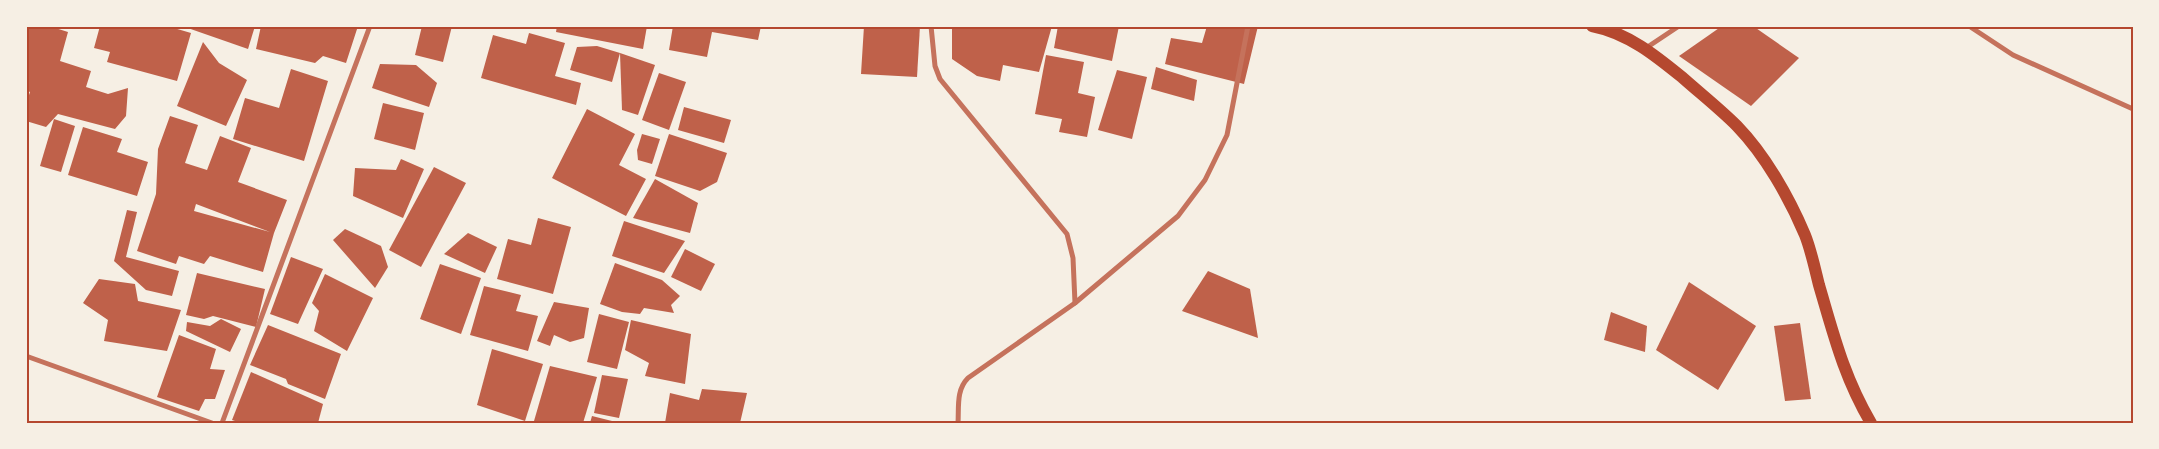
<svg xmlns="http://www.w3.org/2000/svg" width="2159" height="449" font-family="'IBM Plex Sans',sans-serif">
<rect width="100%" height="100%" fill="#f6efe4"/>
<g fill="#bf614a" fill-rule="evenodd">
<path d="M26 26H49L68 32 60 61 91 71 86 87 108 94 128 88 126 116 115 129 58 114 46 127 26 121V104L30 92 26 90Z"/>
<path d="M100 26H167L191 33 177 81 107 62 110 52 94 48Z"/>
<path d="M182 26H255L248 49Z"/>
<path d="M261 26H358L346 63 323 56 315 63 256 49Z"/>
<path d="M422 26H452L443 62 415 55Z"/>
<path d="M557 26H647L643 49 556 32Z"/>
<path d="M673 26H761L758 40 712 32 707 57 669 50Z"/>
<path d="M864 26H920L917 77 861 74Z"/>
<path d="M952 26H1052L1039 72 1003 65 1000 81 977 76 952 59Z"/>
<path d="M1058 26H1119L1112 61 1054 48Z"/>
<path d="M1207 26H1258L1244 84 1165 64 1171 38 1202 43Z"/>
<path d="M1722 26H1753L1799 58 1751 106 1679 56Z"/>
<path d="M529 33 565 43 555 76 581 83 576 105 481 78 493 35 526 44Z"/>
<path d="M203 42 219 63 247 80 226 126 177 106Z"/>
<path d="M597 46 620 53 612 82 570 70 577 47Z"/>
<path d="M620 53 655 65 638 115 622 110Z"/>
<path d="M1046 55 1084 62 1078 93 1095 97 1087 137 1059 132 1062 119 1035 114Z"/>
<path d="M380 64 416 65 437 83 429 107 372 88Z"/>
<path d="M1156 67 1197 80 1194 101 1151 89Z"/>
<path d="M291 69 328 81 304 161 233 139 245 98 279 108Z"/>
<path d="M1117 70 1147 77 1132 139 1098 130Z"/>
<path d="M659 73 686 82 669 130 642 120Z"/>
<path d="M383 103 424 113 415 150 374 139Z"/>
<path d="M684 107 731 120 724 143 678 130Z"/>
<path d="M587 109 635 134 619 165 646 179 626 216 552 178Z"/>
<path d="M170 116 198 125 185 163 207 170 220 136 251 148 238 182 287 200 274 233 263 272 210 256 204 264 179 256 176 264 137 251 156 194 158 149ZM196 204 270 232 194 211Z"/>
<path d="M54 119 75 126 61 172 40 166Z"/>
<path d="M83 127 122 139 117 152 148 162 137 196 68 175Z"/>
<path d="M642 134 660 139 652 164 638 160 637 150Z"/>
<path d="M669 134 727 153 717 182 700 191 655 176Z"/>
<path d="M401 159 424 169 403 218 353 196 355 168 396 170Z"/>
<path d="M434 167 466 183 421 267 389 250Z"/>
<path d="M655 179 698 203 690 233 633 218Z"/>
<path d="M127 210 137 212 126 257 179 271 172 296 146 290 114 261Z"/>
<path d="M538 218 571 227 553 294 497 279 508 239 531 245Z"/>
<path d="M624 221 685 241 664 273 612 256Z"/>
<path d="M345 229 381 246 388 267 375 288 333 240Z"/>
<path d="M468 233 497 247 485 273 444 254Z"/>
<path d="M685 249 715 264 701 291 671 277Z"/>
<path d="M291 257 323 269 298 324 270 314Z"/>
<path d="M615 263 662 280 680 296 671 305 674 313 644 308 640 314 622 312 600 304Z"/>
<path d="M440 264 481 278 461 334 420 319Z"/>
<path d="M1208 271 1250 289 1258 338 1182 311Z"/>
<path d="M197 273 265 289 256 327 213 316 204 319 186 315Z"/>
<path d="M325 274 373 298 347 351 314 331 319 311 312 303Z"/>
<path d="M99 279 135 284 138 301 181 310 167 351 104 341 108 320 83 303Z"/>
<path d="M1689 282 1756 326 1718 390 1656 350Z"/>
<path d="M484 286 521 295 516 311 538 316 528 351 470 335Z"/>
<path d="M554 302 589 308 584 338 570 342 554 335 550 346 537 341Z"/>
<path d="M1611 312 1647 326 1645 352 1604 340Z"/>
<path d="M599 314 629 322 617 369 587 362Z"/>
<path d="M221 319 241 329 230 352 186 331 187 322 210 326Z"/>
<path d="M631 320 691 334 685 384 645 376 649 363 625 350Z"/>
<path d="M1800 323 1811 399 1785 401 1774 326Z"/>
<path d="M268 325 341 354 325 399 288 384 286 379 250 365Z"/>
<path d="M179 335 216 349 210 369 225 370 215 399H205L199 411 157 397Z"/>
<path d="M492 349 543 364 525 421 477 405Z"/>
<path d="M550 366 597 377 583 423 534 421Z"/>
<path d="M251 372 323 404 318 423H241L232 420Z"/>
<path d="M602 375 628 379 619 418 594 413Z"/>
<path d="M702 389 747 393 740 423H665L670 393 699 400Z"/>
<path d="M592 416 616 422V423H590Z"/>
</g>
<g fill="none" stroke-linecap="round" stroke-linejoin="round">
<g stroke="#c5725c" stroke-width="5">
<path d="M931 26 935 66 940 79 1067 234 1073 258 1075 303"/>
<path d="M1969 26 2013 55 2133 109"/>
<path d="M1646 48 1679 26"/>
<path d="M26 356 212 423"/>
<path d="M222 423 370 26"/>
<path d="M958 423C959 407 956 390 968 378L1075 303 1178 216 1205 180 1227 135 1248 26"/>
</g>
<path stroke="#b5482f" stroke-width="12" d="M1592 26C1628 33 1656 56 1683 78 1701 94 1720 109 1737 126 1765 155 1789 197 1805 235 1811 250 1815 269 1819 285 1834 336 1844 377 1871 423"/>
</g>
<rect width="2159" height="449" fill="none" stroke="#f6efe4" stroke-width="55"/>
<rect x="28" y="28" width="2104" height="394" fill="none" stroke="#b5482f" stroke-width="2"/>
</svg>
